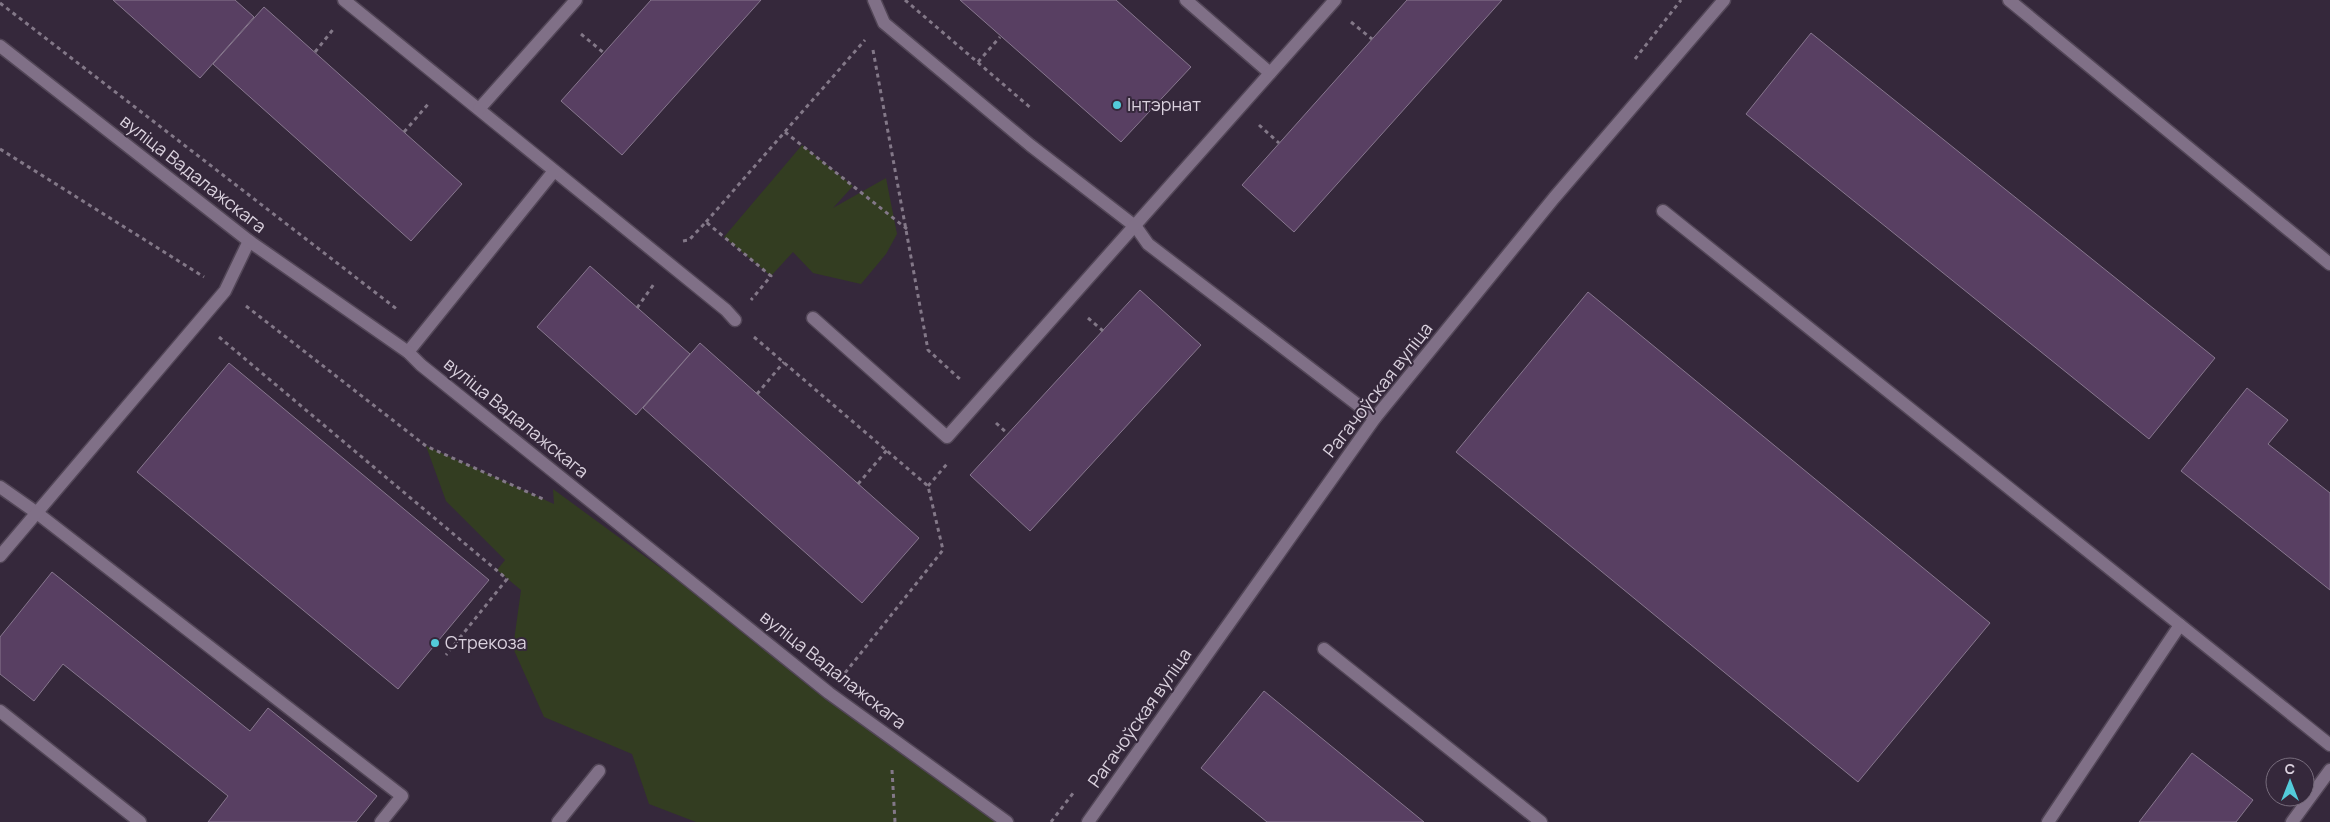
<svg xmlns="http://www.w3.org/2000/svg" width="2330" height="822" font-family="Manrope,sans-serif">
<rect width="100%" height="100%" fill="#35283b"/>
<g fill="#333d21">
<path d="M802 145 853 186 833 208 886 178 897 234 886 254 861 284 813 273 793 252 771 276 724 237Z"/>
<path d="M426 446 554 504 553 489 1007 822H696L649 804 632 754 544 717 513 648 521 590 497 570 505 560 446 501Z"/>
</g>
<g fill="#583f62" stroke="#87778e">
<path d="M113 0H235L254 17 200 78Z"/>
<path d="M651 0H761L622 155 561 101Z"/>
<path d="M960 0H1116L1191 67 1121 142Z"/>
<path d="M1407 0H1502L1294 232 1242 185Z"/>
<path d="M264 7 462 184 411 241 213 64Z"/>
<path d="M1811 33 2215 358 2149 439 1746 114Z"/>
<path d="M590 266 690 354 636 415 537 327Z"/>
<path d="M1140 290 1201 345 1030 531 970 475Z"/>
<path d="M1588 292 1990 623 1858 782 1456 452Z"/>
<path d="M700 343 919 538 862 603 643 408Z"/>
<path d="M229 363 489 580 398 689 137 472Z"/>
<path d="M2247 388 2288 420 2268 444 2330 493V590L2181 471Z"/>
<path d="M52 572 250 731 268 708 377 796 356 822H208L228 796 63 664 34 701 0 674V637Z"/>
<path d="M1264 691 1424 822H1267L1201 768Z"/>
<path d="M2192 753 2253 800 2236 822H2139Z"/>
</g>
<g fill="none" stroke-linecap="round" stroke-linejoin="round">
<defs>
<g id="service">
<path d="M344 0 726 310 735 320"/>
<path d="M874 0 884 23 1030 145 1136 227 1148 244 1375 418"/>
<path d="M1186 0 1270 73"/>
<path d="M2009 0 2330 264"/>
<path d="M479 109 576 0"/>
<path d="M1663 211 2330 745"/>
<path d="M813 318 947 437 1335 0"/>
<path d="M408 352 554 171"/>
<path d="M0 487 37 513 402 796 381 822"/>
<path d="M0 556 225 291 249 241"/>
<path d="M1324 649 1541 822"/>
<path d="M0 711 140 822"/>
<path d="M558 822 599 771"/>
<path d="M2048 822 2180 625"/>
<path d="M2292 822 2330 770"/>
</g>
<g id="minor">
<path d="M0 46 249 241 408 352 421 365 829 693 1007 822"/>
<path d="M1088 822 1375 418 1554 198 1724 0"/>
</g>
</defs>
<use href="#service" stroke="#524657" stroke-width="15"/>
<use href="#minor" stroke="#524657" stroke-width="15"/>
<g stroke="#837888" stroke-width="3" stroke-dasharray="4 4" stroke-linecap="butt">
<path d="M905 0 1032 109"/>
<path d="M0 3 398 310"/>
<path d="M1351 22 1372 39"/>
<path d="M581 34 604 53"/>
<path d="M873 50 928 350 962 381"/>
<path d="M315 52 335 27"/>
<path d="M1635 59 1681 0"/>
<path d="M978 62 1000 37"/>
<path d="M1259 125 1279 143"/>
<path d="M404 132 430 102"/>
<path d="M785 132 907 229"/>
<path d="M0 149 204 277"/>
<path d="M706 222 865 40"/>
<path d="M683 241 689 240 706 222 771 276 751 300"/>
<path d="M246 306 426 446 543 499"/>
<path d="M637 308 654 284"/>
<path d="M1088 318 1103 331"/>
<path d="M219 337 507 579 446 655"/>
<path d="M754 337 928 486 943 550 845 673"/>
<path d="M757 394 784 362"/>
<path d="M996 423 1008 434"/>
<path d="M858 484 887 450"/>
<path d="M928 486 947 464"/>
<path d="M892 770 895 822"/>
<path d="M1051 822 1074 792"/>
</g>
<use href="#service" stroke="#807087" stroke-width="12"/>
<use href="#minor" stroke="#807087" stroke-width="12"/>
</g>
<g fill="#53cbda" stroke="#35283b" stroke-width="2">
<circle cx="1117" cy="105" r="5"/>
<circle cx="435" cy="643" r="5"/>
</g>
<g text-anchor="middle" stroke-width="4" stroke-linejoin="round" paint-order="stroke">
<g font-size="18" fill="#dad1de" stroke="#35283b" text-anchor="start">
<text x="1127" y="111">Інтэрнат</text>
<text x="445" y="649">Стрекоза</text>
</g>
<g font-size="18" fill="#dad1de" stroke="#35283b">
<text transform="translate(193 174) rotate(38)" y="6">вуліца Вадалажскага</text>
<text transform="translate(1378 390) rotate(-52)" y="6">Рагачоўская вуліца</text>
<text transform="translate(516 418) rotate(39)" y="6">вуліца Вадалажскага</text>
<text transform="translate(833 670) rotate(38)" y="6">вуліца Вадалажскага</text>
<text transform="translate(1140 718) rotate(-55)" y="6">Рагачоўская вуліца</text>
</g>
</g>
<g transform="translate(2290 782)"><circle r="24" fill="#35283b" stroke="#776c7c"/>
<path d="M0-4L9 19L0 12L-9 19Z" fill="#53cbda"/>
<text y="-8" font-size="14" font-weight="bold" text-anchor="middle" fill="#dad1de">С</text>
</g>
</svg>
